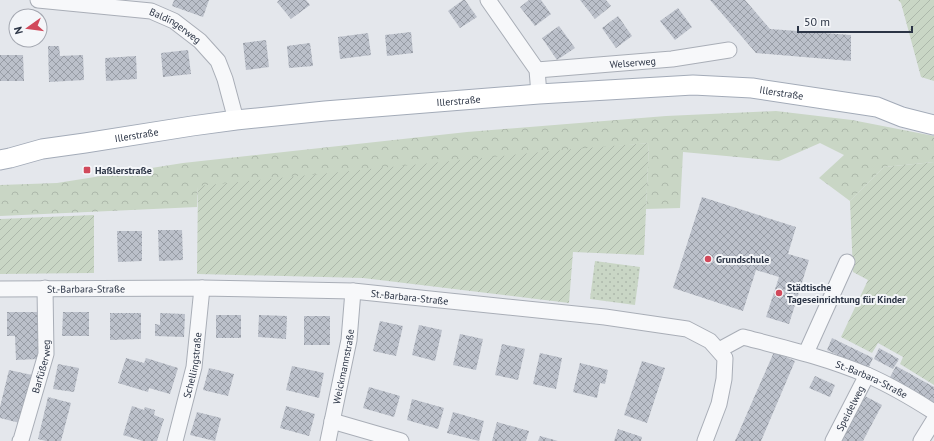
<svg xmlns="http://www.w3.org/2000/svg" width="934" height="441" font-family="'PT Sans',sans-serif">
<defs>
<pattern id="forest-crowns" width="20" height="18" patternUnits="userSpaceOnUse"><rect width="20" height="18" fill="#c9d6c5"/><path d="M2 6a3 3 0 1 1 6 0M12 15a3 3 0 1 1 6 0" fill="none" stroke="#adb8ab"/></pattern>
<pattern id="park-dots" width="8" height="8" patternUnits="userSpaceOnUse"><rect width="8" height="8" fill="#c9d6c5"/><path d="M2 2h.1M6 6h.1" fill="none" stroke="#adb8ab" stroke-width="1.8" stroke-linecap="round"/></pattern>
<pattern id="garden-furrows" width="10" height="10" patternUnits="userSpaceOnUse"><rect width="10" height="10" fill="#c9d6c5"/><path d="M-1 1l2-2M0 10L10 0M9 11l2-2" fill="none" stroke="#adb8ab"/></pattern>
<pattern id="building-cross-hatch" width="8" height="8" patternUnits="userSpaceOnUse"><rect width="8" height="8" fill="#bbc0ca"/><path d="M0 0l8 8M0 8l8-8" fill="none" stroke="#989da6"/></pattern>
</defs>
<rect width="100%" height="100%" fill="#e4e7ec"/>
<path fill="url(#forest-crowns)" d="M776 111 852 120 934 136V162L884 167 850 201 819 178 844 155 820 143 779 161 683 152 680 208 646 209 649 143 198 187 197 207 0 216V185L57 183 183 163 467 132 666 116Z"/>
<path fill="url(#park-dots)" d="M595 261 640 267 635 305 590 299Z"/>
<g fill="url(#garden-furrows)">
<path d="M898 0H934V81L921 77 901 3Z"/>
<path d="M649 143 644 255 573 252 569 303 363 278 197 274 198 186 562 150Z"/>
<path d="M934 162V385L900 364 903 357 878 343 872 353 841 337 868 280 853 272 850 201 884 167Z"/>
<path d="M94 215V273L0 274V219Z"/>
</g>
<g fill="url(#building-cross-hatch)">
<path d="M174 0H209L203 17 172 6Z"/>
<path d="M279 0H306L310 5 291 19 277 2Z"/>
<path d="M463 0H465L477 17 460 28 448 11Z"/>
<path d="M529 0H541L551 14 535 26 520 7Z"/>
<path d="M580 0H606L611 6 595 19Z"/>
<path d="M710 0H745L770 29 851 35V61L756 53Z"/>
<path d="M678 8 692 27 675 40 660 21Z"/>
<path d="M618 16 632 36 616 48 602 28Z"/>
<path d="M559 26 575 48 557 60 542 38Z"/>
<path d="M411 32 413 53 387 56 385 35Z"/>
<path d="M368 33 371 55 340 59 338 37Z"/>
<path d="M266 40 269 67 246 70 243 43Z"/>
<path d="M310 43 313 66 289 68 287 46Z"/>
<path d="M48 46H59L60 56 83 55 84 80 49 82Z"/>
<path d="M188 50 191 74 163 77 161 53Z"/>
<path d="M0 55H23L24 81H0Z"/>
<path d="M136 56 137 79 106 81 105 58Z"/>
<path d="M702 197 796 227 788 254 809 260 789 324 766 317 779 277 756 270 743 311 673 288Z"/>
<path d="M158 230H182L183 260 159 261Z"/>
<path d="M117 231H142V261L118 262Z"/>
<path d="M7 312H38V359L16 360 15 336H7Z"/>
<path d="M63 312H89V336H62Z"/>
<path d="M110 313H141V339L110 340Z"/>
<path d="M160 313 185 314 184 337 155 336V324L160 325Z"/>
<rect x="216" y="315" width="25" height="23"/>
<path d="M259 315 287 316 286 339 258 337Z"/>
<rect x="304" y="316" width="26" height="29"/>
<path d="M380 321 403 326 396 356 373 351Z"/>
<path d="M419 325 442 330 435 361 412 355Z"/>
<path d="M460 334 483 339 476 370 453 365Z"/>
<path d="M832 338 873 358 868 369 827 350Z"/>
<path d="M502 344 525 349 518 380 495 375Z"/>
<path d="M879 348 899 359 893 369 874 359Z"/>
<path d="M774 352 795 361 761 441H735Z"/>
<path d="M540 353 562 358 556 389 533 384Z"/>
<path d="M126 358 144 363 146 358 178 368 170 394 149 388 148 392 118 383Z"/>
<path d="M642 361 665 368 647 423 624 415Z"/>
<path d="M580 363 608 370 605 384 600 383 597 398 573 392Z"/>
<path d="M58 364 79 368 74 392 53 389Z"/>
<path d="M292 366 324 373 319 398 286 390Z"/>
<path d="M896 366 934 387V404L889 379Z"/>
<path d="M209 368 234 374 228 396 203 390Z"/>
<path d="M9 370 32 375 20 423 0 418V407Z"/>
<path d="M815 376 835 385 830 397 809 388Z"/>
<path d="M369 387 400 396 394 417 363 408Z"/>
<path d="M861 394 882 405 863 441H836Z"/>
<path d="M48 397 71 403 61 441H46L38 439Z"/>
<path d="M412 399 444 408 438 429 407 420Z"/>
<path d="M132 406 144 410 145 407 155 410 154 415 164 419 157 441H143L123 435Z"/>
<path d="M286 406 315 414 309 436 280 428Z"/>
<path d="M197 412 221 418 215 441 190 435Z"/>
<path d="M453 412 484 421 479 441 447 433Z"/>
<path d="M497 422 529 431 526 441H492Z"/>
<path d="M618 429 642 437 641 441H614Z"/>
<path d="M540 436 558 441H538Z"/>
</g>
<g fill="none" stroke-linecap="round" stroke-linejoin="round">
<defs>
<g id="minor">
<path id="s1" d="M38 0 151 11 174 21 200 41 218 61 225 79 236 120"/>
<path d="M488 0 537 70 539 94"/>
<path id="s2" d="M537 70 672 59 729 50"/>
<path id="s3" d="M0 289 202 288 353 291 605 317 687 329 710 341 725 358 724 379 719 404 705 441"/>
<path id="s4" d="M719 350 743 337C785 348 827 358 867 375 890 385 912 398 934 412"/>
<path d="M806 353 847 262"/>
<path d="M332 421 401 441"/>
<path id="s5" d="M20 441 21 440 46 354 45 288"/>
<path id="s6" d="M175 441 194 367 202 288"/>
<path id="s7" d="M328 441 349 340 353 291"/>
<path id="s8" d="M833 441 867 375"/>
<path d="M921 441 934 420"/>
</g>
<g id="major">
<path id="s9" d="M0 160 10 158 42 149 85 143 192 126 236 120 325 111 539 94 693 85 752 88 864 105 877 107 902 117 934 125"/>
</g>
</defs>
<use href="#minor" stroke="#a9aeb7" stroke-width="17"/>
<use href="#major" stroke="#a3abb8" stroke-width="21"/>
<use href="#minor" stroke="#f7f8fa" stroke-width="15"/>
<use href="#major" stroke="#fff" stroke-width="19"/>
</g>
<g fill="#d1495b" stroke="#f4f6f9" stroke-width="1.5">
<rect x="83" y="166" width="8" height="8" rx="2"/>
<circle cx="708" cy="259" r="4"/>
<circle cx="779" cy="293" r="4"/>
</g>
<g text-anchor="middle" stroke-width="4" stroke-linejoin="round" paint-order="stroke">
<g font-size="10" fill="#2b3445" stroke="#f4f6f9">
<text dy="4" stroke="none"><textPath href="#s1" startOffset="142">Baldingerweg</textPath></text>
<text dy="4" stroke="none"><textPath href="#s2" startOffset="96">Welserweg</textPath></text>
<text dy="4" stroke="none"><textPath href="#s9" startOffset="787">Illerstraße</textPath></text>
<text dy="4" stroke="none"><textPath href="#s9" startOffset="463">Illerstraße</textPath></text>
<text dy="4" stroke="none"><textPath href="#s9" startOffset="139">Illerstraße</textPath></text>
<text dy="4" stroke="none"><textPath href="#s3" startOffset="86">St.-Barbara-Straße</textPath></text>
<text dy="4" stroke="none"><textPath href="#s3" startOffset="410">St.-Barbara-Straße</textPath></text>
<text dy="4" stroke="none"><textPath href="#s6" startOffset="78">Schellingstraße</textPath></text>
<text dy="4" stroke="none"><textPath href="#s5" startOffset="78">Barfüßerweg</textPath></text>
<text dy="4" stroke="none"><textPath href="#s7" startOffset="76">Weickmannstraße</textPath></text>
<text dy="4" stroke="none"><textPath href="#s4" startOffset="163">St.-Barbara-Straße</textPath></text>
<text dy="4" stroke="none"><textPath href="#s8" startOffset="37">Speidelweg</textPath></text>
</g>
<g font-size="10" font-weight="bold" fill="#2b3445" stroke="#f4f6f9" text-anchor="start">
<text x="95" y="174">Haßlerstraße</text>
<text x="716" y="263">Grundschule</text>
<text x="787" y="291">Städtische<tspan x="787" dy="12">Tageseinrichtung für Kinder</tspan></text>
</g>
</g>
<g transform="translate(28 28) rotate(256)"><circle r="19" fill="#f4f6f9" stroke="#a4a8b1"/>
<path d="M0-3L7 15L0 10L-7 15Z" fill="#d1495b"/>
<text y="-6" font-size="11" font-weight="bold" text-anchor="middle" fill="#2b3445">N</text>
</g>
<path d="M798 26v6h114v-6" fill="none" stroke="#2b3445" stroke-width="2"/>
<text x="804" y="26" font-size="12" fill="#2b3445" stroke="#f4f6f9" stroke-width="3" paint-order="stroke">50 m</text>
</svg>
